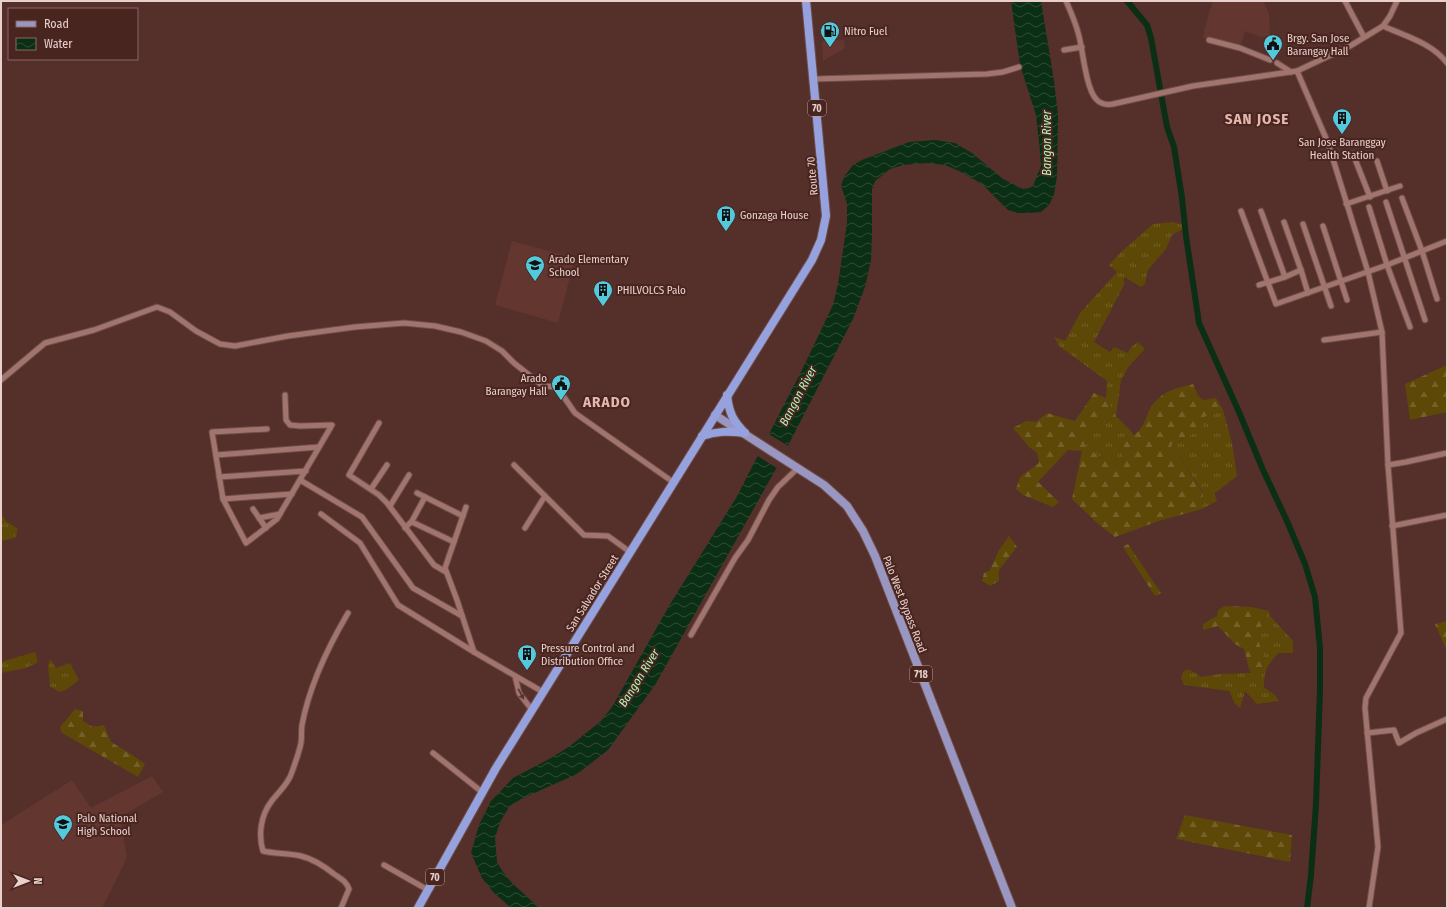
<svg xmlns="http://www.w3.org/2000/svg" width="1448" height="909" font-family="'Fira Sans Condensed',sans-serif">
<defs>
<pattern id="grass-tufts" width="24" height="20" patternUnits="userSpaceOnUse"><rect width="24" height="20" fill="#5d4807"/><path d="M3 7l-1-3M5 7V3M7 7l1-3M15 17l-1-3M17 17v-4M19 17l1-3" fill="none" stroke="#74612a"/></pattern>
<pattern id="forest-firs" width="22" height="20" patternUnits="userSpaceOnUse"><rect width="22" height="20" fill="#5d4807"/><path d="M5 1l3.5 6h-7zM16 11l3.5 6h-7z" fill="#74612a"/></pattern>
<pattern id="water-waves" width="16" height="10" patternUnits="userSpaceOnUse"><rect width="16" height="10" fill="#0b2f14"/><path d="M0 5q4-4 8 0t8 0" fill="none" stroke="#2f4c35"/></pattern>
</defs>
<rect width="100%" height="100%" fill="#552f2a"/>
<g fill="#633630">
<path d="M1213 1H1263L1269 13 1270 36 1260 37 1245 31 1240 48 1209 40 1203 37 1208 16Z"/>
<path d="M844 40 845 48 823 61 822 41Z"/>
<path d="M512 241 575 258 558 323 495 305Z"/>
<path d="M152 776 163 792 120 817 127 858 103 906 105 908H1V825L72 780 91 808Z"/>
</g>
<g fill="url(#grass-tufts)">
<path d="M1172 222 1188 226 1172 235 1166 249 1148 270 1145 284 1141 287 1124 277V285L1094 342 1110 352 1114 347 1128 353 1131 347 1138 342 1145 349 1129 366 1121 380 1116 416 1130 430 1120 448 1124 459 1121 464 1113 466C1104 458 1093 454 1086 444L1090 435 1099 424 1108 421 1116 416 1106 398 1107 381 1059 346 1054 337 1065 341 1080 313 1117 272 1109 265 1121 252 1153 224Z"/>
<path d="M1223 410 1232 443 1237 476 1214 494 1217 501 1202 509 1203 492 1171 445 1202 429 1204 417Z"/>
<path d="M1 513 6 521 18 529 15 538 1 541Z"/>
<path d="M1269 611 1271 617 1293 641V653H1278C1267 667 1264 669 1264 687L1275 695 1279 701 1257 704 1245 691 1240 708 1235 704 1229 691 1184 685 1181 678 1183 672 1187 669 1196 673 1201 677 1219 674 1251 673 1249 669 1264 667 1262 652 1258 639 1262 623Z"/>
<path d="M35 652 38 662 26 668 1 673V662Z"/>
<path d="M50 659 56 668 70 663 79 680 66 690 59 692 50 686 48 666Z"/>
</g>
<g fill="url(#forest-firs)">
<path d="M1447 365V412L1410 420 1405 384Z"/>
<path d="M1193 384 1198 395 1203 400 1216 398 1223 410 1204 417 1202 429 1171 445 1203 493 1202 509 1159 521 1115 537 1097 523 1072 499 1082 451 1068 450 1038 482 1059 502 1053 507 1023 495 1016 489 1020 477 1039 463 1037 453 1029 447 1013 428 1026 421 1036 422 1047 413 1075 421 1094 393 1106 398 1116 416 1108 421 1099 424 1090 435 1086 444C1093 454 1104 458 1113 466L1121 464 1124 459 1120 448 1130 430 1134 435C1146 428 1145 413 1154 403 1165 390 1177 388 1193 384Z"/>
<path d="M1009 536 1017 547 999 570V581L990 586 982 581 984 573 990 570 999 550Z"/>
<path d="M1128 544 1161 593 1155 596 1123 547Z"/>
<path d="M1225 606 1252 607 1269 611 1262 623 1258 639 1262 652 1264 667 1249 669 1244 649 1235 644 1218 626 1203 630V624L1217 616 1218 610Z"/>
<path d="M1447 621V651L1435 624Z"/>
<path d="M75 709 83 711V721L93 727 104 725 111 742 131 754 145 764 138 777 62 733 60 727Z"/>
<path d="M1185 815 1292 835 1290 862 1176 839Z"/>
</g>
<path fill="url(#water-waves)" d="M1011 1H1041L1054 81 1058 115 1057 176 1054 195 1049 205 1041 212 1030 213H1018L1008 210 982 184 961 172 945 165 926 163 903 165 890 169 875 181 872 189V234L871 260 865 287 853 319 777 467 655 685 608 750 577 774 521 799 509 807 500 822 495 838 497 862 503 872 511 882 539 908H511L493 892 482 878 471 853 479 825 491 801 513 778 551 758 570 746 601 721 612 707 669 606 736 498 801 372 833 305 838 284 847 223V203L841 186 844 177 853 165 862 160 909 142 935 140 955 143 972 153 1003 179 1023 189 1029 188 1033 186 1041 166 1040 152 1036 115 1020 65Z"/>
<path fill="#552f2a" d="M767 433 790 447 778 469 756 455Z"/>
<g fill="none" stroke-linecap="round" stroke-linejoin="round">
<path stroke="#0b2f14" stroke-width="6" d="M1127 1 1147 25 1151 38 1167 127 1174 147 1182 198 1186 236 1199 323 1239 412 1263 470 1287 521 1305 564 1315 597 1320 648V690L1316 804 1311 875 1307 908"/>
<defs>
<g id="minor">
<path d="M1066 1C1071 12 1076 24 1079 36 1083 52 1086 88 1096 99 1101 105 1107 105 1113 104L1193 86 1297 71 1328 143 1368 272 1382 332 1388 465 1401 633 1366 698 1365 708 1378 847 1369 908"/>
<path d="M1345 1 1364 37"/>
<path d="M1383 26C1405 36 1432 43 1447 63"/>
<path d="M1209 40 1240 48 1270 60"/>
<path d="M1064 50 1082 47"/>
<path d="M1277 63 1291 72"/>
<path d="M1297 71 1350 46 1383 26 1390 16 1397 1"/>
<path d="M814 79 987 74 1003 72 1019 67"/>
<path d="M1353 154 1370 197"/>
<path d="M1377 161 1387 191"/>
<path d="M1402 198 1422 251 1437 299"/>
<path d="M1386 202 1425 320"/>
<path d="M1346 204 1400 186"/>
<path d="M1369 207 1387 265 1410 327"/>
<path d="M1241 211 1276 304 1387 265 1447 241"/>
<path d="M1261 211 1285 277 1301 270 1308 293"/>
<path d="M1284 222 1301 270"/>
<path d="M1303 224 1331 306"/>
<path d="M1323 226 1347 300"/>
<path d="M1259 285 1285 277"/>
<path d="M1324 340 1382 332"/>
<path d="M1 380 45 343 94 330 157 307 170 312 196 331 220 344 235 346 288 336 355 327 404 323 435 326 461 332 486 341 502 351 514 363 543 386 557 387 575 413 673 482"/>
<path d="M379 423 349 475 379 495 387 503 434 565 446 572"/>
<path d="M267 429 212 432 223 499 246 543 277 519 332 425 300 426 290 425 286 420 285 395"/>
<path d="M216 455 319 447"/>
<path d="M514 465 584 535 608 536 630 552"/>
<path d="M1388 465 1406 462 1447 453"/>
<path d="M219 477 306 471"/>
<path d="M300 480 362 517 413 588 462 616"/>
<path d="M371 489 387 465"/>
<path d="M417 493 463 516"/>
<path d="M223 499 292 494"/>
<path d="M390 506 409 475"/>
<path d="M466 507 445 568 457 600 474 652 543 692"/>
<path d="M253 509 266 528"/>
<path d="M321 514 360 543 398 605 474 652"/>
<path d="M259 518 280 514"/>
<path d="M412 522 454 542"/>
<path d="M1392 526 1447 515"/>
<path d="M405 528 412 521 425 497"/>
<path d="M525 528 545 496"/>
<path d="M691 635 735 558 748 540 769 500 778 487 798 468"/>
<path d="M515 676 519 693 532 710"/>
<path d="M1367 733 1394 730 1399 743 1416 733 1447 719"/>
<path d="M433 753 482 792"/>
<path d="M384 865 428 890"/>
<path d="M341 908 349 889C346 881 341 879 334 874 324 866 313 859 301 856 288 853 276 854 263 851 258 835 261 815 271 802 279 791 288 785 292 772 295 763 299 753 301 743 302 737 301 731 302 725 309 687 328 647 348 613"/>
</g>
<path id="primary" d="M715 415 824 485 847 506 863 531 875 556 1012 908"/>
<g id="trunk">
<path d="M727 395C729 413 733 421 745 433"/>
<path d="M702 436C717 431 729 431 745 433"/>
<path d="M418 908 496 768 812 260 821 240 826 216 806 1"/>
</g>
</defs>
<use href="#minor" stroke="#6e4e4a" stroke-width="7"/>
<use href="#primary" stroke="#6e4e4a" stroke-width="10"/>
<use href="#trunk" stroke="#6e4e4a" stroke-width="10"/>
<use href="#minor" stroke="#a1756e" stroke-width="5"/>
<use href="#primary" stroke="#9997c2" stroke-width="8"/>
<use href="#trunk" stroke="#96a2de" stroke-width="8"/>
</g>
<defs><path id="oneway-solid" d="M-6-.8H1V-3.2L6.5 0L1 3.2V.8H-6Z"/></defs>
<use fill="#5b3530" href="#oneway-solid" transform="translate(521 694) rotate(61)"/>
<defs>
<symbol id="fuel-pin" viewBox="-11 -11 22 30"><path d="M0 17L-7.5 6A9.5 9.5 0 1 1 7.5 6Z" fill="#53cadc" stroke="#492520"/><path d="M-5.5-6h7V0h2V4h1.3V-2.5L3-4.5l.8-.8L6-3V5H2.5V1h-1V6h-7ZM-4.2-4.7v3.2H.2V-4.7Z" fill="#111"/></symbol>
<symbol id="civic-pin" viewBox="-11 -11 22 30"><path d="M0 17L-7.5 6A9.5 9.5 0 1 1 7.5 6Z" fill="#53cadc" stroke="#492520"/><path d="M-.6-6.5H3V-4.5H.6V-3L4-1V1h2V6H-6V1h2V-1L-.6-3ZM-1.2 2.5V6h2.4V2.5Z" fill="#111"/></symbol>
<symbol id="building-pin" viewBox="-11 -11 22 30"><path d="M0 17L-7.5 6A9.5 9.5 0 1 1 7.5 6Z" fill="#53cadc" stroke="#492520"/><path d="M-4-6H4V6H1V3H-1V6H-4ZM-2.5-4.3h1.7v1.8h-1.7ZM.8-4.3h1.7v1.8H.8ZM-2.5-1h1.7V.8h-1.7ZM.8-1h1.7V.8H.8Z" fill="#111"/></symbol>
<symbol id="school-pin" viewBox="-11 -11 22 30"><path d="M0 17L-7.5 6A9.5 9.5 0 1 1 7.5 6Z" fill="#53cadc" stroke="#492520"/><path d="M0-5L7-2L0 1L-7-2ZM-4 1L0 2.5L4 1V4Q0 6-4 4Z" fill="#111"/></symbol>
</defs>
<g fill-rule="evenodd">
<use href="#fuel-pin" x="819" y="20" width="22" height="30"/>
<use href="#civic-pin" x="1262" y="33" width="22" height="30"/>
<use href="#building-pin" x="1331" y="107" width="22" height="30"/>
<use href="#building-pin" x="715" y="204" width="22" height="30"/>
<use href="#school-pin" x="524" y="254" width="22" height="30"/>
<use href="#building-pin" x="592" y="279" width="22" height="30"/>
<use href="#civic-pin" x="550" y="373" width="22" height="30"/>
<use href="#building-pin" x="516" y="643" width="22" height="30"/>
<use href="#school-pin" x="52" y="813" width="22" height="30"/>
</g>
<g text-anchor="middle" stroke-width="4" stroke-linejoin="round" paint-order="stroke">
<g fill="#492520" stroke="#b99d98" stroke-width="1">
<rect x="808" y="100" width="18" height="16" rx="3"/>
<rect x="910" y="666" width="22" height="16" rx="3"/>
<rect x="426" y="869" width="18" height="16" rx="3"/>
</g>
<g font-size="10" font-weight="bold" fill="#e9d0cc">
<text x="817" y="112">70</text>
<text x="921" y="678">718</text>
<text x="435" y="881">70</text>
</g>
<g font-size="11" fill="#e9d0cc" stroke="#492520" text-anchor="start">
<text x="844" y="35">Nitro Fuel</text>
<text x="1287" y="42">Brgy. San Jose<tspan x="1287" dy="13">Barangay Hall</tspan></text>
<text x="1342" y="146" text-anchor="middle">San Jose Baranggay<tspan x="1342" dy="13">Health Station</tspan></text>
<text x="740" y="219">Gonzaga House</text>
<text x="549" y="263">Arado Elementary<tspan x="549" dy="13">School</tspan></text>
<text x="617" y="294">PHILVOLCS Palo</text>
<text x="547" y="382" text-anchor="end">Arado<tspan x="547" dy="13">Barangay Hall</tspan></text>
<text x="541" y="652">Pressure Control and<tspan x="541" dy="13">Distribution Office</tspan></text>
<text x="77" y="822">Palo National<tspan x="77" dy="13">High School</tspan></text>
</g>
<g font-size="11" fill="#e9d0cc" stroke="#492520">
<text transform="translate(812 176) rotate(-95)" y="4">Route 70</text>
<text transform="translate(592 593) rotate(-58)" y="4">San Salvador Street</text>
<text transform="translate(905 604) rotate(69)" y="4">Palo West Bypass Road</text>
</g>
<g font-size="12" font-style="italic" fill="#adf9b9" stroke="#492520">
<text transform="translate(1047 143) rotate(-90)" y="4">Bangon River</text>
<text transform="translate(798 396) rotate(-62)" y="4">Bangon River</text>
<text transform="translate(639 678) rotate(-58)" y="4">Bangon River</text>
</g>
<g font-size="15" font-weight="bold" letter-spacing="1" fill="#e6b7af" stroke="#492520">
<text x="1257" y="124">SAN JOSE</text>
<text x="607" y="407">ARADO</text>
</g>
</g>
<rect width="1448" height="909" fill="none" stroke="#e9d0cc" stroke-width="4"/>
<rect x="8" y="8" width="130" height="52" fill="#492520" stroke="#896965"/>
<rect x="16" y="21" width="20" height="6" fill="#9997c2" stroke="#896965"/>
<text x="44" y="28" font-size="12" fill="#e9d0cc">Road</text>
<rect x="16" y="38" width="20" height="12" fill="url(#water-waves)" stroke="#896965"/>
<text x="44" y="48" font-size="12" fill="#e9d0cc">Water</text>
<g transform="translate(28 881) rotate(90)" stroke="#492520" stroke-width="3" paint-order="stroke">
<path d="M0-3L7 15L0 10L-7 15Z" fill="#e9d0cc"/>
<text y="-6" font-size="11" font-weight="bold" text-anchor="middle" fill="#e9d0cc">N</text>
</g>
</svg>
